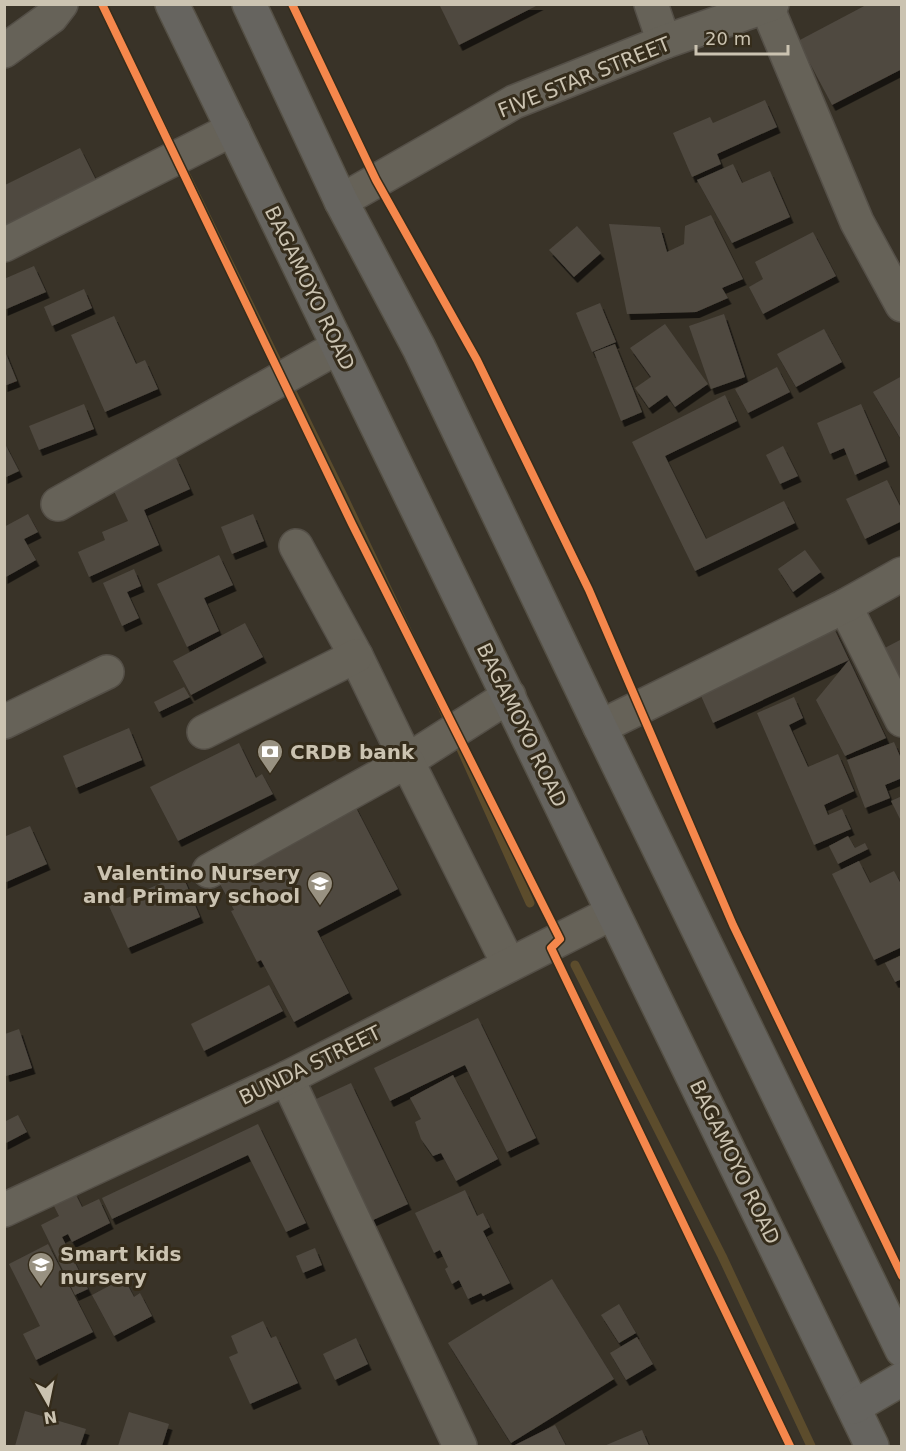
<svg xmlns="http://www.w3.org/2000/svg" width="906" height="1451" font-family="'DejaVu Sans',sans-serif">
<defs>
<filter id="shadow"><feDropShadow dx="3.5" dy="6" stdDeviation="0" flood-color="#0009"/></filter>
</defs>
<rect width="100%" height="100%" fill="#393328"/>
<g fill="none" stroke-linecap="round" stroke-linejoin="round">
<g stroke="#5c4c2c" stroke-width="9">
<path d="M102 4 345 500 427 673 530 903"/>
<path d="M575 965 722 1256 811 1446"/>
</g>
</g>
<g fill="#4f4940" filter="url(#shadow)">
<path d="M439 4H540L459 45Z"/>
<path d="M868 4H902V69L832 105 798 41Z"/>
<path d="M765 100 777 127 717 154 721 164 692 177 673 133 710 117 713 123Z"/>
<path d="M80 148 97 182 5 229V185Z"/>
<path d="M733 164 742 183 770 171 790 217 732 243 697 180Z"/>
<path d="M711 215 743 279 722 288 728 298 696 312 627 314 609 224 660 227 667 252 684 244 685 226Z"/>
<path d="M577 226 601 253 574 277 549 250Z"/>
<path d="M813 232 836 276 763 314 749 287 763 279 755 262Z"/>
<path d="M34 266 46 292 4 310V279Z"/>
<path d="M84 289 92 308 52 326 44 307Z"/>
<path d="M600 303 616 342 592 352 576 313Z"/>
<path d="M724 314 745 377 711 389 689 326Z"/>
<path d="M114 316 136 364 145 360 158 389 105 412 71 335Z"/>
<path d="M665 324 708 384 675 407 667 395 649 408 635 388 651 377 630 348Z"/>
<path d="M824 329 842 362 796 387 777 354Z"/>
<path d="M615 344 642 412 621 421 594 352Z"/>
<path d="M4 349 17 381 4 386Z"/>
<path d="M777 367 790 392 748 413 735 389Z"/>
<path d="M902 376V441L873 392Z"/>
<path d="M725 395 737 421 665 456 706 539 784 501 795 523 695 571 632 442Z"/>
<path d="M84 404 94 429 39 450 29 426Z"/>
<path d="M861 404 886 461 855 475 844 448 830 454 817 423Z"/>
<path d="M4 442 19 471 4 478Z"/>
<path d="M783 446 798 476 780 484 766 455Z"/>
<path d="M176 458 190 489 144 510 159 545 89 577 78 552 105 540 102 532 128 521 112 487Z"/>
<path d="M887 480 902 510V521L865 539 846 499Z"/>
<path d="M28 514 38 532 24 539 36 560 4 578V527Z"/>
<path d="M253 514 264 541 232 554 221 527Z"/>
<path d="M805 550 821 572 793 592 778 569Z"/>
<path d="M219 555 233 585 204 598 219 631 187 647 157 584Z"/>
<path d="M134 569 141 586 127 592 139 618 122 626 103 583Z"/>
<path d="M245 623 263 657 191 695 173 661Z"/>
<path d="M833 626 886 738 845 756 816 700 849 660 713 723 698 689Z"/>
<path d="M902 639V681L895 685 877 652Z"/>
<path d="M184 687 190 697 159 712 154 702Z"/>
<path d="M794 697 803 718 789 725 808 767 838 754 854 791 824 805 828 815 842 809 851 829 814 845 757 713Z"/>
<path d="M129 728 142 760 76 788 63 756Z"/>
<path d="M894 742 902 761V778L885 785 890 798 865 808 847 760Z"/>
<path d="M239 743 256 778 262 774 273 794 178 841 150 787Z"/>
<path d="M902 796V823L891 801Z"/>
<path d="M354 804 398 889 317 931 349 993 294 1022 261 960 257 962 231 911 234 910 213 871Z"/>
<path d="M30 826 47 864 4 883V832L6 836Z"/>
<path d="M848 836 855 848 865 843 868 849 838 864 829 846Z"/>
<path d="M859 861 870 883 894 871 902 886V947L874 960 832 874Z"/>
<path d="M182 874 200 917 128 948 109 906Z"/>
<path d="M902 955V979L895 982 885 963Z"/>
<path d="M269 985 283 1011 204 1051 191 1024Z"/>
<path d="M478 1018 536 1138 507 1152 465 1065 390 1101 374 1068Z"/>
<path d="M19 1029 32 1068 6 1076 5 1071V1034Z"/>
<path d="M453 1075 498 1159 456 1181 441 1153 433 1156 421 1139 415 1122 421 1119 410 1098Z"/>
<path d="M351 1083 408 1204 371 1221 314 1100Z"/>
<path d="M18 1115 27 1132 4 1144V1122Z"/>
<path d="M258 1124 306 1223 286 1232 248 1155 112 1219 102 1198Z"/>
<path d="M465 1190 477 1216 483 1213 490 1227 483 1231 510 1283 483 1296 481 1293 468 1299 459 1280 452 1284 445 1269 448 1267 440 1250 434 1253 415 1213Z"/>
<path d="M74 1191 82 1207 99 1199 110 1223 72 1242 68 1234 62 1237 88 1289 75 1295 41 1225 59 1216 52 1202Z"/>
<path d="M48 1244 93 1332 36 1360 23 1334 40 1326 9 1264Z"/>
<path d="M315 1248 322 1265 303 1273 296 1256Z"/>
<path d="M124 1278 134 1297 140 1293 152 1316 114 1336 92 1295Z"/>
<path d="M552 1279 614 1379 511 1443 448 1343Z"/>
<path d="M619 1304 636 1333 619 1343 601 1315Z"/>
<path d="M263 1321 271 1338 276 1336 298 1383 250 1404 229 1357 238 1353 231 1336Z"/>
<path d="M637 1337 653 1364 626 1380 610 1353Z"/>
<path d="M356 1338 368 1364 335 1380 323 1354Z"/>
<path d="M25 1411 86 1429 80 1446H15Z"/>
<path d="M129 1412 169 1424 162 1446H118Z"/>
<path d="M555 1425 566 1446H513Z"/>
<path d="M642 1430 649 1446H604Z"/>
</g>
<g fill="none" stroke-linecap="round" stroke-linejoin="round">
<defs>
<g id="minor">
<path d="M651 4 664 42"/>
<path d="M767 7 857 222 902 305"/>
<path d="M4 51 51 17 61 4"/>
<path d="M341 201 514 102 664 42 772 4"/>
<path d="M4 245 233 129"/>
<path d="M58 504 338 347"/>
<path d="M296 546 356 656 407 761 509 696"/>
<path d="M845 606 902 720"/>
<path d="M4 722 107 672"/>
<path d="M600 727 845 606 902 574"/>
<path d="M204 732 356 656"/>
<path d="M209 871 407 761 509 965"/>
<path d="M287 1078 460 1446"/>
<path d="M4 1210 287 1078 612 913"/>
</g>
<g id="highway">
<path d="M172 4 872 1446"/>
<path d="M249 4 341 201 419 348 600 727 902 1350"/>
<path d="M854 1407 902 1379"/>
</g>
</defs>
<use href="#minor" stroke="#544f47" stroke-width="36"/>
<use href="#highway" stroke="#555045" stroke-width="36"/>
<use href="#minor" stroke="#666258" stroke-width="33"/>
<use href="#highway" stroke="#66645f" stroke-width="33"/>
<defs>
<g id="cycleway">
<path d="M102 4 352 524 560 939 551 948 790 1446"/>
<path d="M292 4 376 180 477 360 589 590 733 925 902 1276"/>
</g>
</defs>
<use href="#cycleway" stroke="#352c1b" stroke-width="11"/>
<use href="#cycleway" stroke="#f5874c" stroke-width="8"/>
</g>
<defs>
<symbol id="bank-pin" viewBox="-11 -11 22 30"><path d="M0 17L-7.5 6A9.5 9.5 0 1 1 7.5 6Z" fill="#989181" stroke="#352c1b"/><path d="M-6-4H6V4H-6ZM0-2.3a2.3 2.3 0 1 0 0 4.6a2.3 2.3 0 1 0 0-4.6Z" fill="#fff"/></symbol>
<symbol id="school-pin" viewBox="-11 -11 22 30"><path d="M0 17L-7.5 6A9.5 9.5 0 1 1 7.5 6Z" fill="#989181" stroke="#352c1b"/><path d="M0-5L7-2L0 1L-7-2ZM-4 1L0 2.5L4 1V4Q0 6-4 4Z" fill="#fff"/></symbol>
</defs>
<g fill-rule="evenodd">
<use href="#bank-pin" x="255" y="737" width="30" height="40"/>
<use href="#school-pin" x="305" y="869" width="30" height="40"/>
<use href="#school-pin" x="26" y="1250" width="30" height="40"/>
</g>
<g text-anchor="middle" stroke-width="6" stroke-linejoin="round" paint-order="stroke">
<g font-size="20" fill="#cbc3b1" stroke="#352c1b">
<text transform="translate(584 77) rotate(-22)" y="7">FIVE STAR STREET</text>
<text transform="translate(310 288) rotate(64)" y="7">BAGAMOYO ROAD</text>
<text transform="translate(522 725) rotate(64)" y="7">BAGAMOYO ROAD</text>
<text transform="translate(310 1065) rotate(-26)" y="7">BUNDA STREET</text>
<text transform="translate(735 1162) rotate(64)" y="7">BAGAMOYO ROAD</text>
</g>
<g font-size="20" font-weight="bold" fill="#cbc3b1" stroke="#352c1b" text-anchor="start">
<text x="290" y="759">CRDB bank</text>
<text x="300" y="880" text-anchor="end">Valentino Nursery<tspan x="300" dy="23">and Primary school</tspan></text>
<text x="60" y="1261">Smart kids<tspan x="60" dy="23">nursery</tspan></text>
</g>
</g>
<rect width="906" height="1451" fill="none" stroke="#cbc3b1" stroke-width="12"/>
<g transform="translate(48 1403) rotate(171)" stroke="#352c1b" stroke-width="4.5" paint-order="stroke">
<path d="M0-4.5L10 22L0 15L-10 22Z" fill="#cbc3b1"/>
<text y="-9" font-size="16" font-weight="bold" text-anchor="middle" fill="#cbc3b1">N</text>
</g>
<path d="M696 45v9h92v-9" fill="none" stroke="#cbc3b1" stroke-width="3"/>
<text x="705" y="45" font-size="18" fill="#cbc3b1" stroke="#352c1b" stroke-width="4.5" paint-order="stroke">20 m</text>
</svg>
